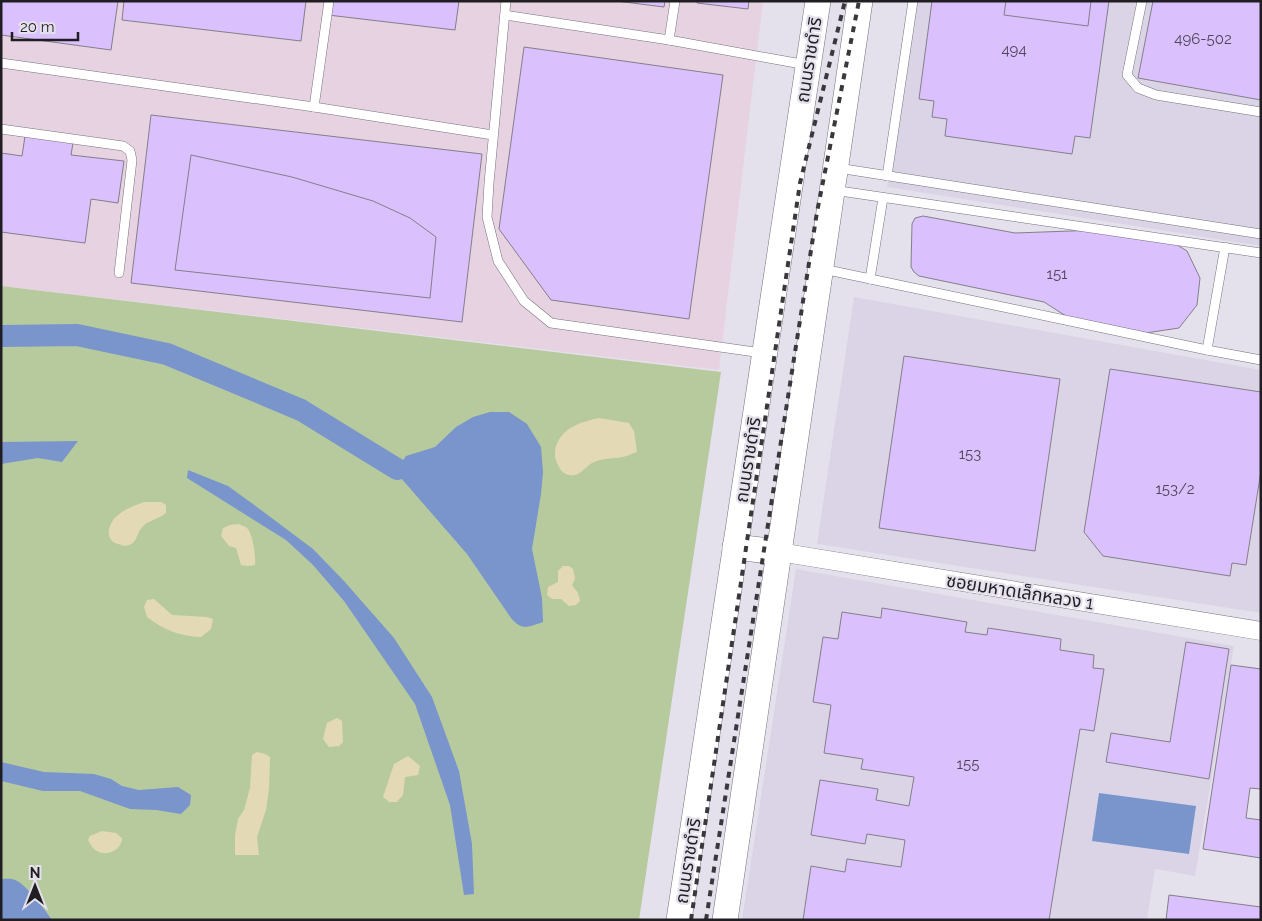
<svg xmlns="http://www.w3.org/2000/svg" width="1262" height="921" font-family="Raleway,'Noto Sans Thai',sans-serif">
<rect width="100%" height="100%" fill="#e5e1ec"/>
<g fill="#dbd4e6">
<path d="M914 1H1261V246L887 187Z"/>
<path d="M854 297 1261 370V613L817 544Z"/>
<path d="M796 569 1234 646 1195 876 1155 869 1147 920H742Z"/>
</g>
<path fill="#e7d2e1" d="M1 1H763L719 370 1 286Z"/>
<path fill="#b6ca9e" d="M1 286 721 372 639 920H1Z"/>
<g fill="#e3dab5">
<path d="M599 418 629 423 634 431 637 452C629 455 622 458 614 458 606 459 599 459 592 463 584 468 580 477 569 475 563 474 560 469 558 465 555 459 554 453 556 446 563 427 581 422 599 418Z"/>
<path d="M145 502H161L166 505V513C158 520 146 520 140 530 136 536 137 542 129 545 125 547 122 545 118 544 104 541 108 523 117 516 123 510 137 504 145 502Z"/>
<path d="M239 524C242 526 245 526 247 528 253 534 256 557 255 565L248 566 241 565 236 548 229 546 221 536 223 528 230 525Z"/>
<path d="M563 566H569L573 569 575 579 572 585 578 593 580 601 576 605 569 606 561 599H552L547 595 548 587 558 582V571Z"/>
<path d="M154 599 172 615 207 617 213 619 211 629 201 637C179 636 164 630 147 617L144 607 147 600Z"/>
<path d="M337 718 342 721 343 742 339 746 329 747 323 739 327 723Z"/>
<path d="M257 752 265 754 270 757 269 789 266 810 257 837 259 855H235V835L238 819 244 810 250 788 252 755Z"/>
<path d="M408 756 420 766 418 775 405 777 403 795 397 802H389L383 797 394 764Z"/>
<path d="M102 831 116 833 122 838C122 849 109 856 99 852 93 850 91 845 88 840L90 836Z"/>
</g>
<g fill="#7995cc">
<path d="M490 412H509L527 424 541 447 543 472 541 494 532 549 542 598 543 622C528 627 522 631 511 618L467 554 401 478 397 469 406 456 435 447 456 427 473 417Z"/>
<path d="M78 441 62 462 38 458 1 464V442Z"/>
<path d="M188 470 228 486 261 510 313 549 344 581 394 638 432 697 459 771 472 844 474 894 464 895 450 805 415 704 344 601 313 565 286 540 187 478Z"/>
<path d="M1 762 44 772 94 774 111 779 122 786 139 790 178 787 191 795 190 805 181 814 156 810 130 809 80 791H43L1 781Z"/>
<path d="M1099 793 1196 806 1189 854 1092 841Z"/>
<path d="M1 879C7 879 12 878 17 881 25 884 46 911 52 920H1Z"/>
</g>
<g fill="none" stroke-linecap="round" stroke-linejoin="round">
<path stroke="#7995cc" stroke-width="22" d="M1 336 77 335 167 354 301 410 397 469"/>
</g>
<g fill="#dbc0fe" stroke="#837f89">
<path d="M1 1H118L111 50 1 35Z"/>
<path d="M124 1H306L301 41 122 20Z"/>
<path d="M330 1H459L455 30 328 15Z"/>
<path d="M616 1H665L664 7Z"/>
<path d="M697 1H749L748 9 697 3Z"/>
<path d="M932 1H1109L1090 138 1075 136 1072 154 945 136 947 119 932 117 934 101 919 99Z"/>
<path d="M1006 1H1091L1088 26 1004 15Z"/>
<path d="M1153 1H1261V100L1138 78Z"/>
<path d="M524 47 723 75 689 319 551 300 499 229Z"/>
<path d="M151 115 482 154 462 322 131 283Z"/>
<path d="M25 136 73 143 71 155 124 161 118 203 91 199 85 243 1 232V153L22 156Z"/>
<path d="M191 155 292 177 373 201 410 218 436 237 430 298 175 270Z"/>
<path d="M923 216 1015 233 1098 230 1169 240 1187 251 1200 278 1197 305 1179 328 1139 334 1069 318 1044 302 919 276 914 272 911 267 912 224 915 218Z"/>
<path d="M904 356 1060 379 1035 551 879 528Z"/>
<path d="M1110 369 1261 392V471L1246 565 1232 563 1230 576 1103 556 1084 532Z"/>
<path d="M882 608 967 622 965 632 987 635 988 628 1061 639 1060 650 1094 655 1093 668 1104 669 1094 731 1080 729 1049 920H803L811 866 845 872 847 859 901 867 905 840 867 834 865 844 811 835 820 780 878 789 876 800 909 806 914 777 861 769 863 759 824 753 831 705 813 702 823 637 838 639 842 612 881 618Z"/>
<path d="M1186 642 1229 649 1209 779 1106 762 1111 733 1170 742Z"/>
<path d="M1231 665 1261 669V789L1250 788 1246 818 1261 820V858L1203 849Z"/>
<path d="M1169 895 1261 907V920H1166Z"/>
</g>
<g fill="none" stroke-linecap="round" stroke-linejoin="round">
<defs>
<g id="service">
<path d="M506 1 489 183 487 217 498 261 524 301 551 323 762 353"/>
<path d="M675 1 669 40 807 65"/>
<path d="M1142 1 1127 75 1138 88 1156 95 1261 112"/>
<path d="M505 15 669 40"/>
<path d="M1 63 314 107 493 135"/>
<path d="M314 107 329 1"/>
<path d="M1 129 123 146 130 151 132 160 119 273"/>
<path d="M838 168 1261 234"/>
<path d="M887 176 913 1"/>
<path d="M833 190 1261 253"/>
<path d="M823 269 1207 350 1261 360"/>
<path d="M870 279 883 198"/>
<path d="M1207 350 1225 247"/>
</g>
<path id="minor" d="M779 552 1261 631"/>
<g id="secondary">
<path d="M735 547 779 552"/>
<path d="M679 920 818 1"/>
<path d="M725 920 860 1"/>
</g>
</defs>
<use href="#service" stroke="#75717b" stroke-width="10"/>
<use href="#minor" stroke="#75717b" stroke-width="19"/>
<use href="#secondary" stroke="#75717b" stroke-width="26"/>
<use href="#service" stroke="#fff" stroke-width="9"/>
<use href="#minor" stroke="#fff" stroke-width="18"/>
<use href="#secondary" stroke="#fff" stroke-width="25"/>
<g stroke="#3b383d" stroke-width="4" stroke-dasharray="6 6" stroke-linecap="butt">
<path d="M691 920 800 183 845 1"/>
<path d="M706 920 817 212 859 1"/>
</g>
</g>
<g text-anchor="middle" stroke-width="4.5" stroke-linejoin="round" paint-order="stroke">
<g font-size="15" fill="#4f4659">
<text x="1203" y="44">496-502</text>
<text x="1014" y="55">494</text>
<text x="1057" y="279">151</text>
<text x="970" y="459">153</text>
<text x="1175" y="494">153/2</text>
<text x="968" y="769">155</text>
</g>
<g font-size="18" fill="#201e22" stroke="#e5e1ec">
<text transform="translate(809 60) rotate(-81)" y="6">ถนนราชดำริ</text>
<text transform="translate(748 460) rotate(-81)" y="6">ถนนราชดำริ</text>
<text transform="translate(1020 592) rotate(9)" y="6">ซอยมหาดเล็กหลวง 1</text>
<text transform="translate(688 861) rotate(-81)" y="6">ถนนราชดำริ</text>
</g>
</g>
<rect width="1262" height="921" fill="none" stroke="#201e22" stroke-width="5"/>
<g transform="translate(35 886)" stroke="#e5e1ec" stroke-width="4" paint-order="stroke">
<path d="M0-4L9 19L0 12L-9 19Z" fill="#201e22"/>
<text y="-8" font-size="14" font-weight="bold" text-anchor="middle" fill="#201e22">N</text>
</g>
<path d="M12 32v8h66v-8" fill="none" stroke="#201e22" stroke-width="2.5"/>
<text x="20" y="32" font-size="15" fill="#201e22" stroke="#e5e1ec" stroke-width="4" paint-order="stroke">20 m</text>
</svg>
